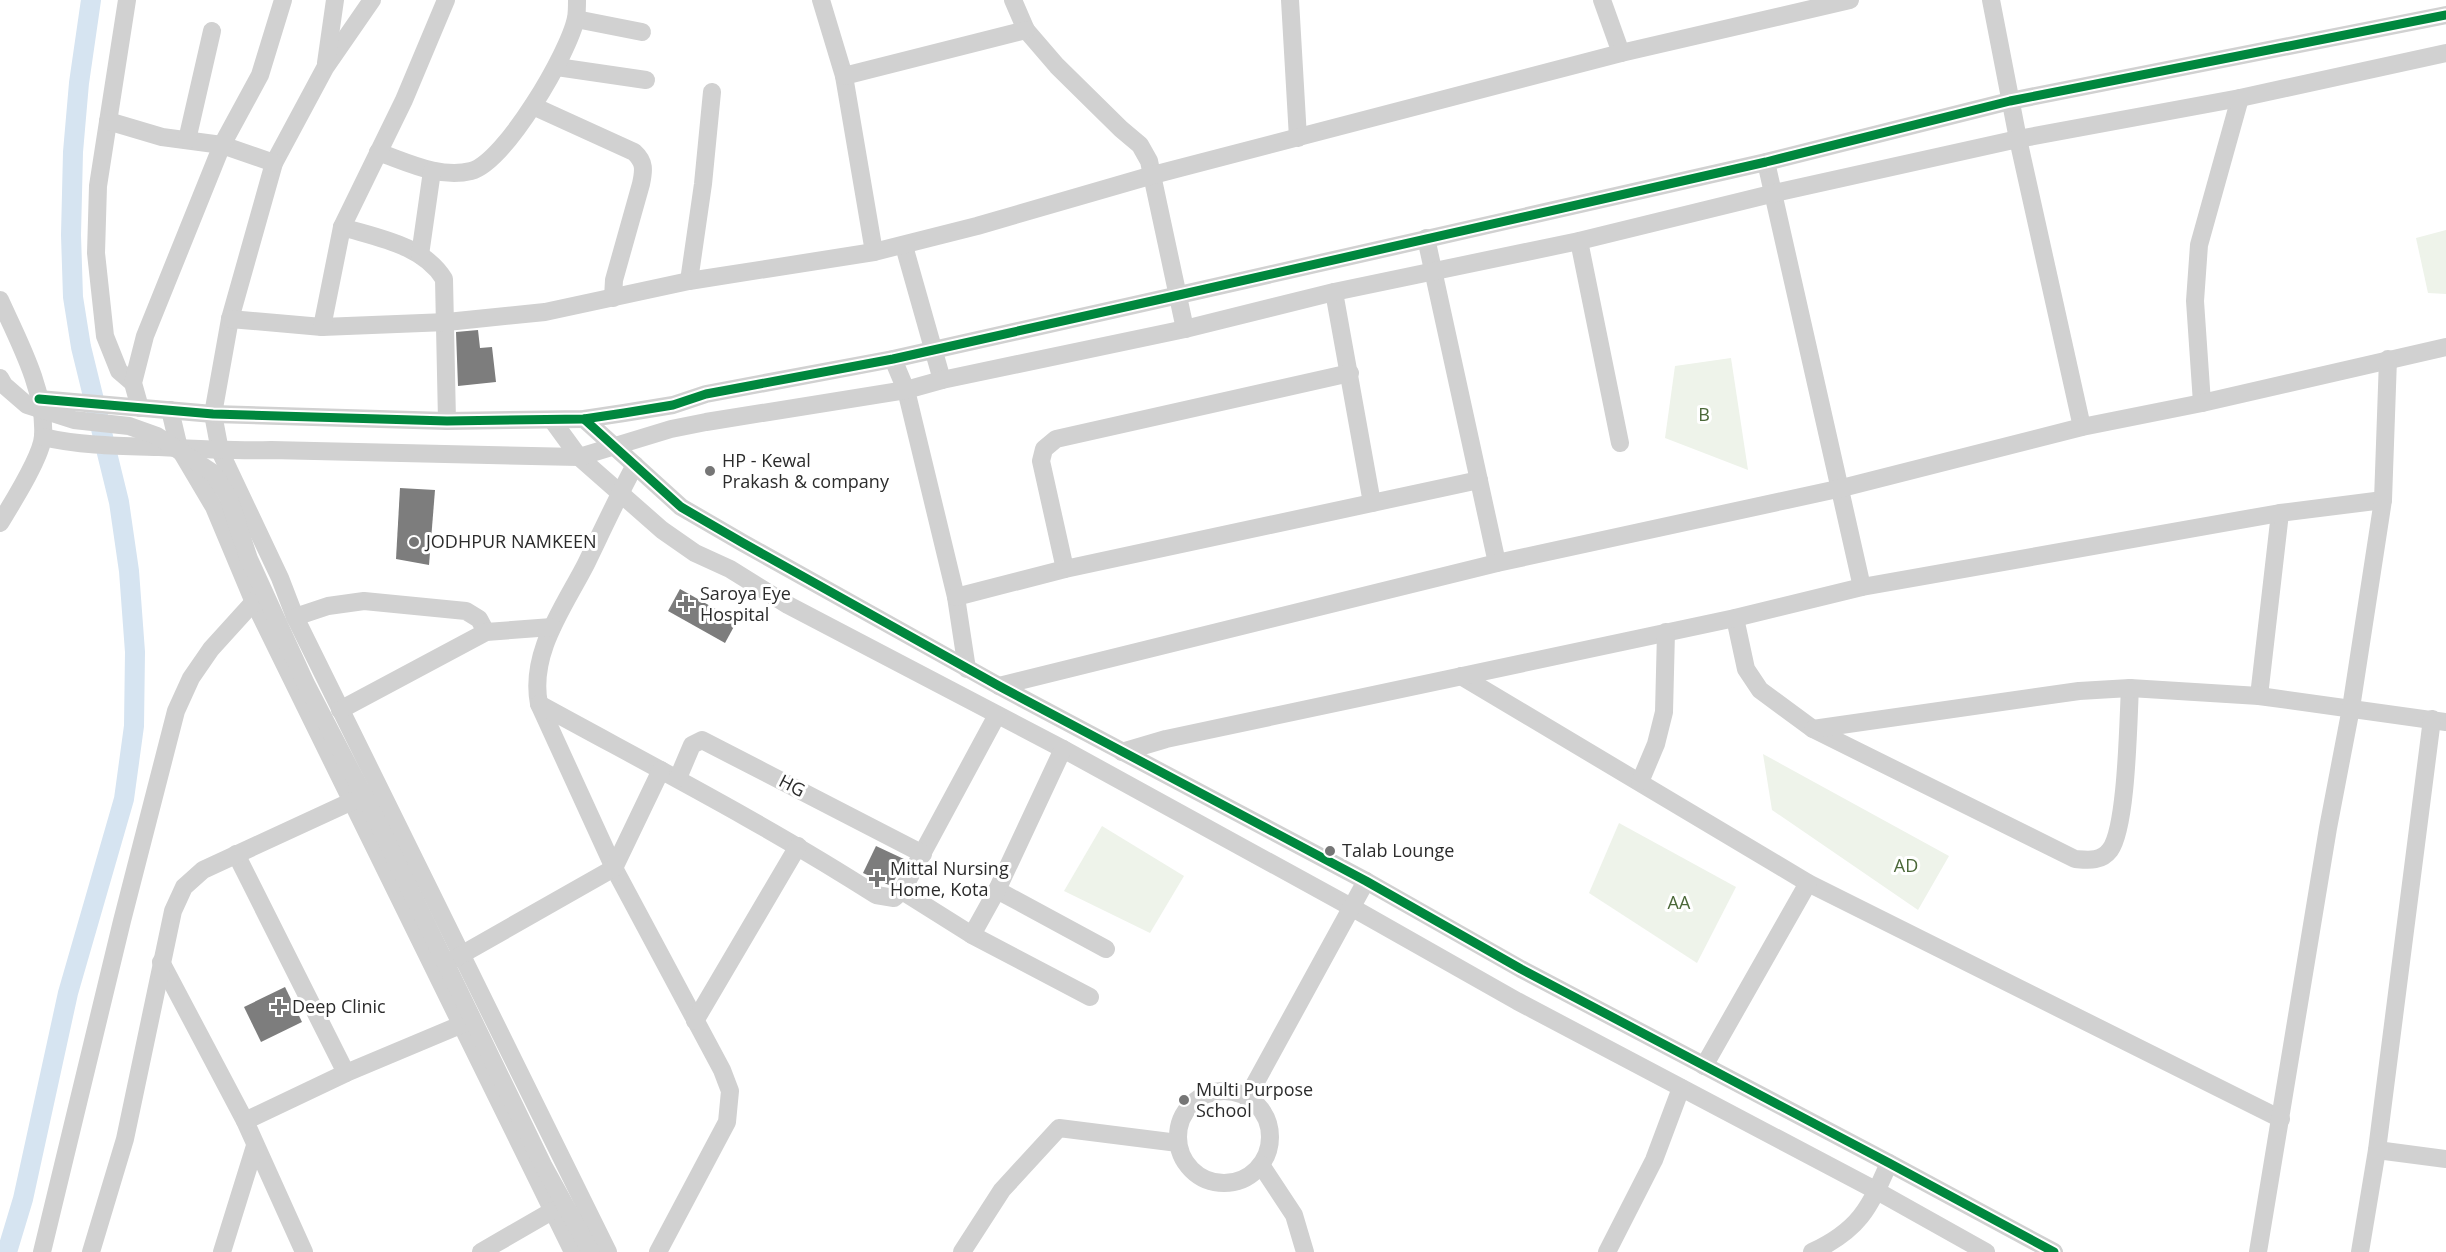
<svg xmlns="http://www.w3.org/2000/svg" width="2446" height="1252" font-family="'Open Sans',sans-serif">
<rect width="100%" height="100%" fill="#fff"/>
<g fill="#eef3ea">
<path d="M2446 230V294L2428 293 2416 238Z"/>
<path d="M1731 358 1748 470 1665 438 1675 366Z"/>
<path d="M1763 754 1949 856 1918 910 1772 810Z"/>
<path d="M1619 823 1736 887 1697 963 1589 893Z"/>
<path d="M1102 826 1184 876 1150 933 1064 891Z"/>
</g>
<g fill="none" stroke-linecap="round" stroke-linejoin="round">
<path stroke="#d6e4f1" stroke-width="20" d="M7 1252 23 1199 68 993 124 799 134 726 135 652 129 571 119 502 81 347 73 297 71 235 73 152 79 83 91 0"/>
</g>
<g fill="#7d7d7d">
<path d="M478 330 480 348 492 347 496 382 458 386 456 332Z"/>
<path d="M400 488 435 490 429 565 396 559Z"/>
<path d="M680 589 737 621 725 643 668 611Z"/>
<path d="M876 846 906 860 891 886 863 873Z"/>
<path d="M285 987 302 1022 261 1042 244 1007Z"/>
</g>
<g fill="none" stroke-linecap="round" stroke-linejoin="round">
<g stroke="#d1d1d1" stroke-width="18">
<path d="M127 0 98 186 96 253 105 336 119 371 133 383"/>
<path d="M372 0 325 68 274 163 230 319 213 414 220 451 280 578 295 617 608 1252"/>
<path d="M821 0 844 76 874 252"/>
<path d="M1013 0 1026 30 1057 66 1121 129 1140 145 1149 161 1185 329"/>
<path d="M1290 0 1298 138"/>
<path d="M1602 0 1621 53"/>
<path d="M1991 0 2018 139 2082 427"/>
<path d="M576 19 642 32"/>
<path d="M326 63 335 0"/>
<path d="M557 67 646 80"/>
<path d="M844 76 1026 30"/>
<path d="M533 106 634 152C645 162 644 170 641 184L614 280 613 298"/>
<path d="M108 121 162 137 222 145 274 163"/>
<path d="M187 140 212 31"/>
<path d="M378 152C407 162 440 179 471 171 505 162 569 53 576 18 577 13 577 6 577 0"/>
<path d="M1766 162 1862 587"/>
<path d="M342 227C378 238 423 245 444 279L447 421"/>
<path d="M1426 238 1497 563"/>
<path d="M1579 241 1620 443"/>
<path d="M904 246 942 380"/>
<path d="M420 255 432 171"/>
<path d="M689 281 703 184 712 92"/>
<path d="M1334 292 1372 503"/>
<path d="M0 300C18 340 46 391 43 436 42 456 11 505 0 523"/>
<path d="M230 319 322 327 447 322 545 312 689 281 874 252 977 226 1153 175 1621 53 1850 0"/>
<path d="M322 327 342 227 404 100 446 0"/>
<path d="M893 359 906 390 956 597 967 669"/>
<path d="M39 399 213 414 447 421 584 419 624 413 673 405 706 394 893 359 1179 295 1766 162 2010 101 2446 15"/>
<path d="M2202 403 2195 301 2199 245 2240 98"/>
<path d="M140 408 133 383 145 336 222 145 260 75 283 0"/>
<path d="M170 410 179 448 214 507 253 600 573 1252"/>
<path d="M584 419 681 507 743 543 999 686 1366 881 1521 969 1889 1163 2054 1252"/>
<path d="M552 420 579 457 662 530 695 553 730 569 788 605 1063 749 1351 907 1517 1001 1877 1191 1986 1252"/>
<path d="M43 437C81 446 120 446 159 447 196 449 233 451 271 450L579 457 671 429 706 422 906 390 942 380 1185 329 1334 292 1579 241 1775 193 2018 139 2240 98 2446 53"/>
<path d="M635 465C617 498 602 531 586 564 564 607 529 653 539 704L614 868 722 1070 730 1091 727 1122 658 1252"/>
<path d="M1065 569 1041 461 1044 449 1056 439 1350 373"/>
<path d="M956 597 1065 569 1479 480"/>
<path d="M295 617 328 606 364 601 466 611 479 619 486 632"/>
<path d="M1735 618 1746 669 1760 690 1813 729 2075 859C2088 860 2101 862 2110 850 2127 827 2128 722 2130 688"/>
<path d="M1461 676 1808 883 2281 1119"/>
<path d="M999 686 1497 563 1842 488 2082 427 2202 403 2446 347"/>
<path d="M2259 696 2280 513"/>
<path d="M539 704C652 766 767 825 876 895L894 898 902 891 997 715"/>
<path d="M340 710 486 632 552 627"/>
<path d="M1813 729 2079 691 2130 688 2259 696 2446 722"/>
<path d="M1122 752 1166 739 1735 618 1862 587 2280 513 2383 500"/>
<path d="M678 778 692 745 702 740 923 854"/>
<path d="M1640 782 1656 744 1664 712 1666 632"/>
<path d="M236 854 346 1073"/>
<path d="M997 890 1106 949"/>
<path d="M902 891 972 935 1090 997"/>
<path d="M972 935 997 890 1063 749"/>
<path d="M452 960 614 868 661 770"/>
<path d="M161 962 245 1121 304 1252"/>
<path d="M695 1021 798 846"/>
<path d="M1704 1066 1808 883"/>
<circle cx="1224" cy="1137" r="46"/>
<path d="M1247 1098 1366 881"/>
<path d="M245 1121 346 1073 470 1021"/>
<path d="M2377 1150 2446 1159"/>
<path d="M1261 1165 1294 1215 1305 1252"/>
<path d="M42 1252 122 921 176 711 191 678 211 649 260 595"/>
<path d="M91 1252 125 1139 173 911 184 887 203 870 361 797"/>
<path d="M222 1252 255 1146"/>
<path d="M481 1252 552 1211"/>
<path d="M962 1252 1002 1190 1059 1128 1178 1143"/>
<path d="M1607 1252 1654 1160 1681 1088"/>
<path d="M1812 1252C1859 1230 1869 1209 1889 1163"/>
<path d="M2258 1252 2328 828 2351 708 2383 500 2388 359"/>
<path d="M2360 1252 2377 1150 2432 719"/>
</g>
<path stroke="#d1d1d1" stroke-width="18" d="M0 378 4 385 27 405 74 420 129 426 157 436 213 473 228 496 249 559 306 684 376 819 543 1165 591 1252"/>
<defs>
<g id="cycleway">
<path d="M39 399 213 414 447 421 584 419 624 413 673 405 706 394 893 359 1179 295 1766 162 2010 101 2446 15"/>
<path d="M584 419 681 507 743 543 999 686 1366 881 1521 969 1889 1163 2054 1252"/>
</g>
</defs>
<use href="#cycleway" stroke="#fff" stroke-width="13"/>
<use href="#cycleway" stroke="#00873e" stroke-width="9"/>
</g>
<g fill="#767676" stroke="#fff" stroke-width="2">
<circle cx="710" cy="471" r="6"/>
<circle cx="414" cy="542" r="6"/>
<path d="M683 595h6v6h6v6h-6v6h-6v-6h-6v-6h6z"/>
<circle cx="1330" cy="851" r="6"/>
<path d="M874 870h6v6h6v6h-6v6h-6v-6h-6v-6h6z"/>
<path d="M276 998h6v6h6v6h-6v6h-6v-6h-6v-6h6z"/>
<circle cx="1184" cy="1100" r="6"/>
</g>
<g text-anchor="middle" stroke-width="6" stroke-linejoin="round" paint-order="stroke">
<g font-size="18" fill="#4b6839" stroke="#fff">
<text x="1704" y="421">B</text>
<text x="1906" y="872">AD</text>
<text x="1679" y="909">AA</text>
</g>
<g font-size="18" fill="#2c2c2c" stroke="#fff" text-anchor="start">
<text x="722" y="467">HP - Kewal<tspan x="722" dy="21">Prakash &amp; company</tspan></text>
<text x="426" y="548">JODHPUR NAMKEEN</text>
<text x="700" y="600">Saroya Eye<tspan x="700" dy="21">Hospital</tspan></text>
<text x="1342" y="857">Talab Lounge</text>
<text x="890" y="875">Mittal Nursing<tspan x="890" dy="21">Home, Kota</tspan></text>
<text x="292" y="1013">Deep Clinic</text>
<text x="1196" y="1096">Multi Purpose<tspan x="1196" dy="21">School</tspan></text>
</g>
<g font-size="18" fill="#2c2c2c" stroke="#fff">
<text transform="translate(792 786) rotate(27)" y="6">HG</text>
</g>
</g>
</svg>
